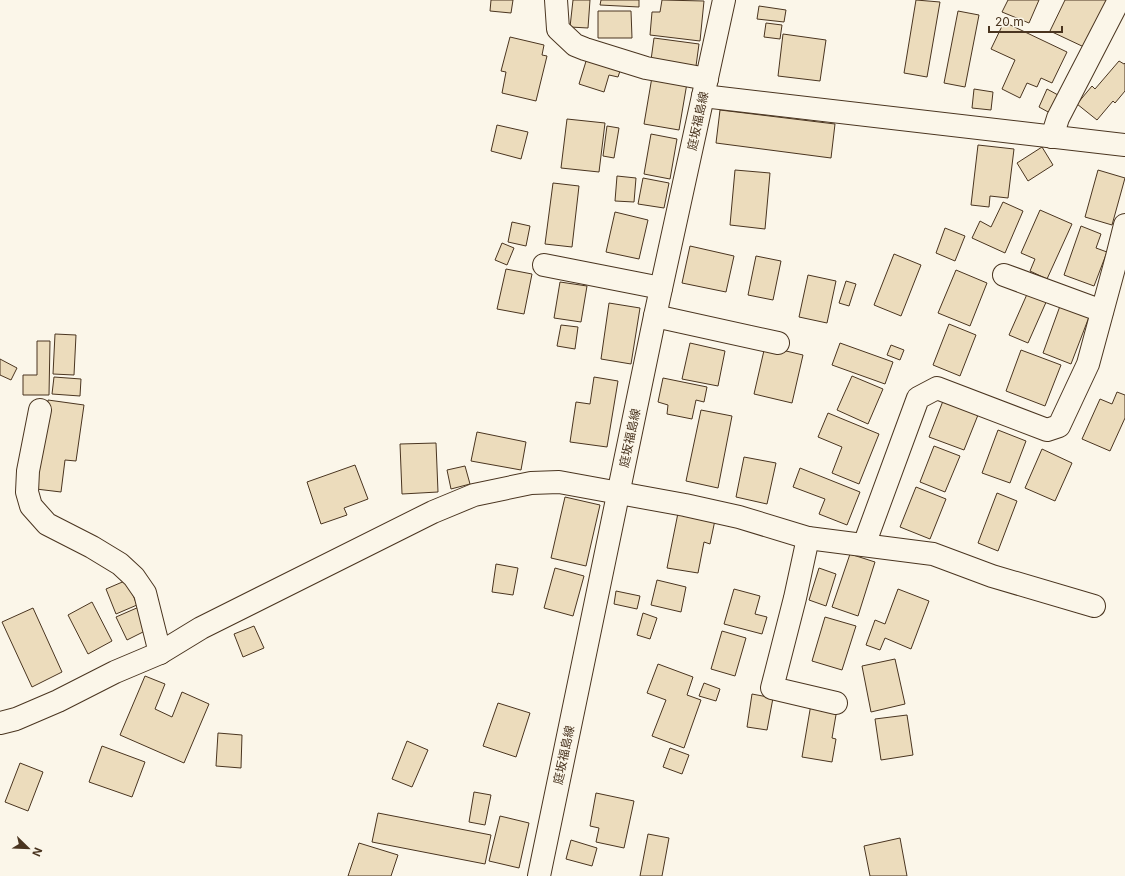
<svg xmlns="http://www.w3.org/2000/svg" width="1125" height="876" font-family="Inter,'Noto Sans JP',sans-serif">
<rect width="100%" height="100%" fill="#fbf6e9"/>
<g fill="#ecdcbc" stroke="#4a3520">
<path d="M491 0H513L511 13 490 11Z"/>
<path d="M573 0H590L588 28 570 27Z"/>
<path d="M601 0H639V7L600 5Z"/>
<path d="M662 0 704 1 700 41 650 35 652 12H660Z"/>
<path d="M916 0 940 2 927 77 904 73Z"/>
<path d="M1008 0H1039L1029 23 1002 12Z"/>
<path d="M1065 0H1107L1084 47 1050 31Z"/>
<path d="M759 6 786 10 784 22 757 19Z"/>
<path d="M598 11H631L632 38H598Z"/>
<path d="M958 11 979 15 965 87 944 83Z"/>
<path d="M1004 22 1067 52 1052 83 1041 78 1037 87 1027 83 1020 98 1002 89 1015 60 991 49Z"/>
<path d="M766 23 782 25 780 39 764 37Z"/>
<path d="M783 34 826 40 820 81 778 76Z"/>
<path d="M510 37 544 45 542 55 547 56 536 101 502 93 506 72 501 71Z"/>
<path d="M654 38 699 44 696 66 651 60Z"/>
<path d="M587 58 621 68 618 77 609 75 604 92 579 84Z"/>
<path d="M1119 61 1124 64 1125 63V91L1115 103 1113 101 1097 120 1077 104 1092 86 1095 89Z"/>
<path d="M652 77 687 83 679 130 644 124Z"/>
<path d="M974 89 993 92 991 110 972 108Z"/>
<path d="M1047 89 1058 95 1050 113 1039 107Z"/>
<path d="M720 110 835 124 831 158 716 143Z"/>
<path d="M567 119 605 123 599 172 561 168Z"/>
<path d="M497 125 528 132 521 159 491 151Z"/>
<path d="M607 126 619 128 614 158 603 156Z"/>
<path d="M651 134 677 139 670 179 644 174Z"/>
<path d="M978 145 1014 149 1008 198 990 196 989 207 971 205Z"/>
<path d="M1042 147 1053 165 1028 181 1017 163Z"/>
<path d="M735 170 770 173 765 229 730 225Z"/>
<path d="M1098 170 1125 178 1112 225 1085 217Z"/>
<path d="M617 176 636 178 634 202 615 201Z"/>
<path d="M643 178 669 183 664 208 638 204Z"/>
<path d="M553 183 579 186 572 247 545 244Z"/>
<path d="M1003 202 1023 211 1005 253 972 238 980 221 991 227Z"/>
<path d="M1040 210 1072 224 1047 279 1030 271 1035 259 1021 253Z"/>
<path d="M615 212 648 220 639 259 606 252Z"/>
<path d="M512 222 530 226 526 246 508 242Z"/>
<path d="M1081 226 1101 234 1096 248 1107 252 1094 286 1064 275Z"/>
<path d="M945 228 965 236 955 261 936 253Z"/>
<path d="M502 243 514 248 507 265 495 260Z"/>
<path d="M690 246 734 256 726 292 682 283Z"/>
<path d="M894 254 921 265 901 316 874 305Z"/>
<path d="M756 256 781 261 773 300 748 295Z"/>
<path d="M506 269 532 274 524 314 497 309Z"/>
<path d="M956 270 987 283 970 326 938 313Z"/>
<path d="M808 275 836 281 827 323 799 317Z"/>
<path d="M846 281 856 284 849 306 839 303Z"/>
<path d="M560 282 587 286 581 322 554 318Z"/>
<path d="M1028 292 1047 300 1028 343 1009 335Z"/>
<path d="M609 303 640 308 631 364 601 359Z"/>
<path d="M1060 306 1089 317 1071 364 1043 353Z"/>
<path d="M949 324 976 335 960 376 933 365Z"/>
<path d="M561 325 578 327 575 349 557 346Z"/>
<path d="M55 334 76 335 74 375 53 374Z"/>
<path d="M37 341H50L49 395H23V375H37Z"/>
<path d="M690 343 725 351 718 386 682 379Z"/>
<path d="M840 343 893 362 885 384 832 365Z"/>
<path d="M891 345 904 350 900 360 887 355Z"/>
<path d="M765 346 803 355 792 403 754 394Z"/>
<path d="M1021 350 1061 365 1045 406 1006 391Z"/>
<path d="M0 359 17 368 11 380 0 375Z"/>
<path d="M852 376 883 389 868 424 837 410Z"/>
<path d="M54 377 81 379 80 396 52 394Z"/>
<path d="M594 377 618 381 607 447 570 442 576 402 590 404Z"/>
<path d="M663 378 707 387 704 402 696 400 692 419 667 414 668 405 658 402Z"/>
<path d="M1117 392 1125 395V418L1110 451 1082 439 1100 399 1112 404Z"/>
<path d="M48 400 84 405 76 461 65 460 61 492 36 489Z"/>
<path d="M943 401 978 415 964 450 929 437Z"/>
<path d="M701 410 732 416 718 488 686 481Z"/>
<path d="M828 413 879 434 859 484 832 473 842 447 818 437Z"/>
<path d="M998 430 1026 441 1010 483 982 473Z"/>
<path d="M477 432 526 442 521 470 471 461Z"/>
<path d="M436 443 438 492 402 494 400 444Z"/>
<path d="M934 446 960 456 945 492 920 482Z"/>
<path d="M1042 449 1072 463 1055 501 1025 488Z"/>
<path d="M744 457 776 463 767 504 736 497Z"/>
<path d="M355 465 368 499 344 508 347 515 321 524 307 482Z"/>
<path d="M465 466 470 484 451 489 447 470Z"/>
<path d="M800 468 860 492 847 525 819 514 825 499 793 487Z"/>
<path d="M916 487 946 499 930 539 900 527Z"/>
<path d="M997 493 1017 501 998 551 978 543Z"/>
<path d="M565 497 600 505 586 566 551 558Z"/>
<path d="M678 513 715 520 710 544 704 542 698 573 667 568Z"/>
<path d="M850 554 875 562 858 616 832 607Z"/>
<path d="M496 564 518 568 513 595 492 592Z"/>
<path d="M555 568 584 576 573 616 544 608Z"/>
<path d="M819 568 836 574 826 606 809 600Z"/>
<path d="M127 580 137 605 116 614 106 589Z"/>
<path d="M657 580 686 587 681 612 651 605Z"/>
<path d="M734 589 760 596 755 614 767 617 762 634 724 624Z"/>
<path d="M898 589 929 601 911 649 885 638 880 650 866 645 875 620 885 624Z"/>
<path d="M616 591 640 596 637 609 614 604Z"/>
<path d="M92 602 112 641 88 654 68 615Z"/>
<path d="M139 607 149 629 127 640 116 617Z"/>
<path d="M33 608 62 672 32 687 2 622Z"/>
<path d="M643 613 657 618 650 639 637 635Z"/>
<path d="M825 617 856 626 842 670 812 661Z"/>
<path d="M254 626 264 648 243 657 234 634Z"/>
<path d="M722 631 746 638 735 676 711 669Z"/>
<path d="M895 659 905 704 871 712 862 666Z"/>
<path d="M658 664 693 677 687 695 701 700 684 748 652 736 666 700 647 693Z"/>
<path d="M145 676 165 684 155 709 172 717 182 692 209 704 184 763 120 735Z"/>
<path d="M704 683 720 689 716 701 699 696Z"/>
<path d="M752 694 773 698 767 730 747 727Z"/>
<path d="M498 703 530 713 516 757 483 746Z"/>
<path d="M811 704 837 709 832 738 836 739 832 762 802 757Z"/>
<path d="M907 715 913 755 881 760 875 719Z"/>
<path d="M218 733 242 735 241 768 216 766Z"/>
<path d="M407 741 428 750 412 787 392 779Z"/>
<path d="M102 746 145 762 132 797 89 782Z"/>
<path d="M670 748 689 755 682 774 663 767Z"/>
<path d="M20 763 43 772 28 811 5 802Z"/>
<path d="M474 792 491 795 485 825 469 822Z"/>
<path d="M596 793 634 801 624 848 596 842 599 828 590 826Z"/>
<path d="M378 813 491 835 485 864 372 842Z"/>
<path d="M500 816 529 823 519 868 489 861Z"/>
<path d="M648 834 669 838 662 876H640Z"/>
<path d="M900 838 907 876H870L864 846Z"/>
<path d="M571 840 597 848 592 866 566 859Z"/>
<path d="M359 843 398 855 391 876H348Z"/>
</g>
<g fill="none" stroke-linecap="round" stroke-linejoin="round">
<defs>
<g id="street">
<path d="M556 0 558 29 575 45 585 49 646 68 707 79"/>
<path d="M703 96 1125 145"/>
<path d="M1052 137 1058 118 1119 0"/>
<path d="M544 265 661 288"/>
<path d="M1004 275 1102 311"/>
<path d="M655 316 778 343"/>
<path d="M40 410 28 471 27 492 31 506 47 524 92 547 120 564 134 577 145 593 160 653"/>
<path d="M808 538 795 598 772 688 836 703"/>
<path d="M864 545 918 398 937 388 1047 430 1059 426 1088 364 1117 257 1125 225"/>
<path d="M0 723 16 719 58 701 115 672 160 653 201 628 433 512 474 495 531 483 559 482 685 505 739 517 808 538 933 554 992 576 1094 606"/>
</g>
<path id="secondary" d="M539 876 655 316 724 0"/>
</defs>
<use href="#street" stroke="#4a3520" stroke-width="24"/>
<use href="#secondary" stroke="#4a3520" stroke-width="24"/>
<use href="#street" stroke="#fbf6e9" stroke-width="22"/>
<use href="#secondary" stroke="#fbf6e9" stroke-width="22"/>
</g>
<g text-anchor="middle" stroke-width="3" stroke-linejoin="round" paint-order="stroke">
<g font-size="12" fill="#4a3520" stroke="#fbf6e9">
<text transform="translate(698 121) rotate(-78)" y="4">庭坂福島線</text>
<text transform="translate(630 438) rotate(-78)" y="4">庭坂福島線</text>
<text transform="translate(564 755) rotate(-78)" y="4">庭坂福島線</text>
</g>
</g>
<g transform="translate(28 848) rotate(113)" stroke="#fbf6e9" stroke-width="3" paint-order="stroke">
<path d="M0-3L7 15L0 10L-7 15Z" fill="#4a3520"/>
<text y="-6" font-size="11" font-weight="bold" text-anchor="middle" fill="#4a3520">N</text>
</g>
<path d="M989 26v6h73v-6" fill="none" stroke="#4a3520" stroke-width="2"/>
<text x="995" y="26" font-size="12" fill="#4a3520" stroke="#fbf6e9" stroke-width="3" paint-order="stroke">20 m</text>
</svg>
